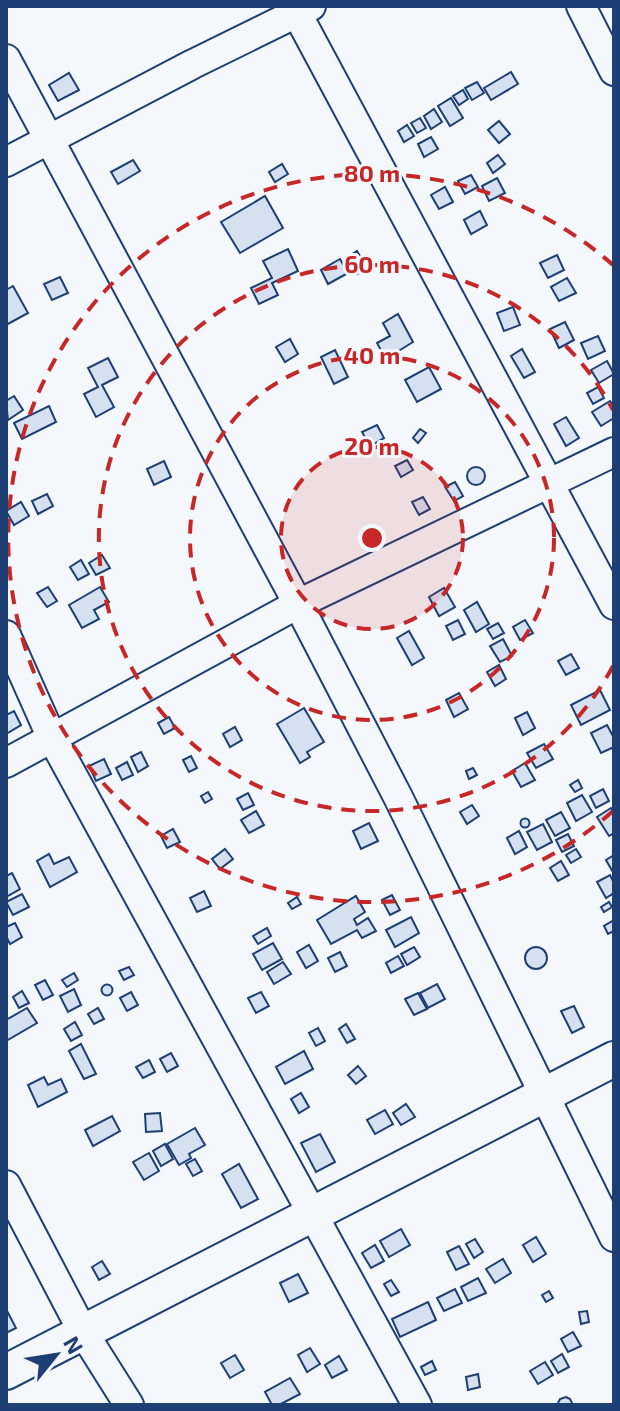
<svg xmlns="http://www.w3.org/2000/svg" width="620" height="1411" font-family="'Exo 2',sans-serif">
<rect width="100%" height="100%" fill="#f4f7fb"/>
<g fill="#d5e0f0" stroke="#1d3f73" stroke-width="2">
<path d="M511 72 518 84 491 100 484 88Z"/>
<path d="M69 73 79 90 58 101 49 85Z"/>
<path d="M477 82 484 93 472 100 465 88Z"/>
<path d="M463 90 468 99 459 105 453 96Z"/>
<path d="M451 98 463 118 450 126 438 106Z"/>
<path d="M434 109 442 122 431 129 424 116Z"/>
<path d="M420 118 426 128 417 133 411 123Z"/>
<path d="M499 121 510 134 499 143 488 130Z"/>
<path d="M407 125 414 136 404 142 398 131Z"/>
<path d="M431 137 438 149 424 157 418 144Z"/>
<path d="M498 155 505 164 493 173 487 163Z"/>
<path d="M133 160 140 171 118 184 111 172Z"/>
<path d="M282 164 288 174 275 182 269 172Z"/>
<path d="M471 175 478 187 465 194 458 181Z"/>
<path d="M497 178 505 193 489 201 482 186Z"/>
<path d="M445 187 453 202 439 209 431 195Z"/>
<path d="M265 196 283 228 240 253 221 222Z"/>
<path d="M480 211 487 225 471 234 464 220Z"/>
<path d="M288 249 298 271 272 283 278 295 259 304 251 288 272 278 263 261Z"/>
<path d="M357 251 367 268 357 274 348 257Z"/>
<path d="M557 255 564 270 548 278 540 263Z"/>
<path d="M340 259 348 273 328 284 321 270Z"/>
<path d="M60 277 68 293 52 300 44 284Z"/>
<path d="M567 278 576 293 559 301 551 287Z"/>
<path d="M13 286 28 313 6 325V290Z"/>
<path d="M513 307 520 325 504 331 497 313Z"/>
<path d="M398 314 413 342 397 352 401 358 389 365 377 343 390 336 383 323Z"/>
<path d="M565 322 574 340 559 348 550 329Z"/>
<path d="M598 336 605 351 588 359 581 343Z"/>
<path d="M290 339 298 354 285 362 276 347Z"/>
<path d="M522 349 535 372 524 378 511 356Z"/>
<path d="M335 350 348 377 334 384 321 357Z"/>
<path d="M108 358 118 377 102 385 114 407 96 417 84 394 98 387 88 368Z"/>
<path d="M607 361 614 374 599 383 591 370Z"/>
<path d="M429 367 441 389 417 402 405 380Z"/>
<path d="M598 387 604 398 593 404 587 393Z"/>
<path d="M14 396 23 410 8 420 6 401Z"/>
<path d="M610 401 614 407V418L601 426 592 412Z"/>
<path d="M49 406 56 422 22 439 14 423Z"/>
<path d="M566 417 579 438 566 446 554 424Z"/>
<path d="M377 425 384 438 370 446 362 432Z"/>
<path d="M420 429 426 433 418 443 413 438Z"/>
<path d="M407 460 413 470 401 477 395 466Z"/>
<path d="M164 461 171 477 154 485 147 469Z"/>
<circle cx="476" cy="476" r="9"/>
<path d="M455 482 463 496 454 501 445 487Z"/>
<path d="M47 494 53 506 38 514 32 501Z"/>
<path d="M423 497 430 509 419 515 412 502Z"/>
<path d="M21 502 29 516 14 525 6 511Z"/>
<path d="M102 555 110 568 96 575 89 563Z"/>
<path d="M81 560 89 574 78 580 70 567Z"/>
<path d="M48 587 57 601 47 607 37 593Z"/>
<path d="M100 587 109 602 94 610 99 619 82 628 69 605Z"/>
<path d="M444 588 455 607 439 616 429 597Z"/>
<path d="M477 602 489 624 476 632 464 610Z"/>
<path d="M458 620 465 634 453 640 446 626Z"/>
<path d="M525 620 533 633 520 640 513 627Z"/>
<path d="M498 623 504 633 493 639 487 629Z"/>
<path d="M409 631 424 658 412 665 397 638Z"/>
<path d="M503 639 512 656 500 662 490 646Z"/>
<path d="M571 654 579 668 566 675 558 661Z"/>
<path d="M499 665 506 679 495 686 487 672Z"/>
<path d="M600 690 610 710 581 725 571 705Z"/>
<path d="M459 693 468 709 454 717 446 700Z"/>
<path d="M304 708 324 742 307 752 310 757 300 763 277 724Z"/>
<path d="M14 711 21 725 6 734V715Z"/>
<path d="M527 712 535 728 523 735 515 718Z"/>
<path d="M169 717 175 728 164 734 158 723Z"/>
<path d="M607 725 614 738V747L601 753 591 733Z"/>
<path d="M235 727 242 740 230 747 223 734Z"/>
<path d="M544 744 553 759 536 768 527 753Z"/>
<path d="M141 752 148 766 138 772 131 757Z"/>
<path d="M191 756 197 768 189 772 183 760Z"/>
<path d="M104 759 111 774 96 781 89 766Z"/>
<path d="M127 762 133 775 122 780 116 768Z"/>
<path d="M525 763 535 780 521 787 512 771Z"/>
<path d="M473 768 477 775 469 779 466 771Z"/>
<path d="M578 780 582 788 575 792 570 785Z"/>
<path d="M603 789 609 801 596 808 590 796Z"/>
<path d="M208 792 212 799 205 803 201 796Z"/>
<path d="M248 793 254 805 243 810 237 799Z"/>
<path d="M582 795 592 812 576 821 567 803Z"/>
<path d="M472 805 479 816 467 824 460 812Z"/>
<path d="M611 808 614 812V833L609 836 597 817Z"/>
<path d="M256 811 264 825 249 833 241 820Z"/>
<path d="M561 812 570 828 555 836 546 820Z"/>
<circle cx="525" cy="823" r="4.5"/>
<path d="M369 823 378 841 361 849 353 831Z"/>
<path d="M543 824 552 842 537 850 527 832Z"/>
<path d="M173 829 180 842 167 848 161 836Z"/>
<path d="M519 831 527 847 515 854 507 838Z"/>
<path d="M568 834 574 846 562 852 556 840Z"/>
<path d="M225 849 233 859 220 869 212 859Z"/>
<path d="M576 849 581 857 571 863 566 855Z"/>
<path d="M49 854 54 864 69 857 77 872 50 887 37 861Z"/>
<path d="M614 855V874L606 860Z"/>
<path d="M561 861 569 875 558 881 550 868Z"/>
<path d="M12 873 20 889 6 897V876Z"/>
<path d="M610 875 614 883V893L606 898 597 882Z"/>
<path d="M204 891 211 906 197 912 190 898Z"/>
<path d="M22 894 29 907 13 915 6 902Z"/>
<path d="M392 895 400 910 390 915 382 900Z"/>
<path d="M356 896 365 912 354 919 357 925 368 918 376 931 362 938 357 930 331 944 317 920Z"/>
<path d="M297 897 301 904 292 909 288 903Z"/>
<path d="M609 902 612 907 604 912 601 907Z"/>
<path d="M411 917 419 933 395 947 386 930Z"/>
<path d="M614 920V931L608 934 604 926Z"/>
<path d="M15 923 22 937 10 944 6 936V927Z"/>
<path d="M267 928 271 936 258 944 253 936Z"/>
<path d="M273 943 282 959 262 970 253 954Z"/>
<path d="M309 945 318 961 306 968 297 952Z"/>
<path d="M414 947 420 957 407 965 401 954Z"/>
<circle cx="536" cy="958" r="11"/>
<path d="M340 952 347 966 335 972 328 958Z"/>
<path d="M398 956 404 966 391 973 386 963Z"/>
<path d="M283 962 291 974 274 984 267 972Z"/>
<path d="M129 967 134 975 124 980 119 971Z"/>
<path d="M74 973 78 980 67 987 62 980Z"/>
<path d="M45 980 53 995 43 1000 35 985Z"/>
<path d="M437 984 445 999 428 1008 420 993Z"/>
<circle cx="107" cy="990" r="5.5"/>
<path d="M74 989 81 1005 68 1012 60 996Z"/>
<path d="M22 991 29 1003 19 1008 13 997Z"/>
<path d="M131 992 138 1005 127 1011 120 998Z"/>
<path d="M261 992 269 1006 256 1013 248 998Z"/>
<path d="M418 993 427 1009 414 1015 405 999Z"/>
<path d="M574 1006 584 1027 572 1033 561 1011Z"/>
<path d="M27 1008 37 1023 6 1041V1020Z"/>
<path d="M98 1008 104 1019 94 1024 88 1014Z"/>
<path d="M75 1022 82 1035 71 1041 64 1029Z"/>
<path d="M346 1024 355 1039 347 1043 339 1029Z"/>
<path d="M318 1028 325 1041 316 1046 309 1033Z"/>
<path d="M81 1044 96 1074 84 1079 69 1051Z"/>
<path d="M304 1051 313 1069 285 1084 276 1067Z"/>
<path d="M171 1053 178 1066 167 1072 160 1059Z"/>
<path d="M149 1060 155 1072 143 1078 136 1067Z"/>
<path d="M358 1066 366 1076 356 1084 348 1075Z"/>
<path d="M44 1077 48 1085 61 1079 67 1092 38 1107 28 1085Z"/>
<path d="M301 1093 309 1107 299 1113 291 1099Z"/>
<path d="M406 1104 415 1117 401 1125 393 1113Z"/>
<path d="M385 1110 393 1124 375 1134 367 1120Z"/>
<path d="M160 1113 162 1131 146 1132 145 1114Z"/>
<path d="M112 1116 120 1131 93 1146 85 1130Z"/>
<path d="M195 1128 205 1145 189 1154 191 1158 179 1165 167 1144Z"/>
<path d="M320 1134 335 1162 316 1172 301 1143Z"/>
<path d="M165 1144 173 1159 161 1166 153 1151Z"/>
<path d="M149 1153 159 1171 144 1180 133 1162Z"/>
<path d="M195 1159 202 1171 193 1176 186 1164Z"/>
<path d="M239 1164 258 1199 241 1208 222 1174Z"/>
<path d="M401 1229 410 1245 389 1257 380 1241Z"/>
<path d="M536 1237 546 1254 533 1262 523 1245Z"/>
<path d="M475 1239 483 1252 474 1258 466 1244Z"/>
<path d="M375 1245 384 1261 371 1268 362 1253Z"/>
<path d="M459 1246 469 1264 456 1270 447 1252Z"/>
<path d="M503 1259 511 1273 495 1283 486 1269Z"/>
<path d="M102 1261 110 1274 99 1280 92 1267Z"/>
<path d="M298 1274 308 1293 289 1302 280 1283Z"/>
<path d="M478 1278 486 1293 468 1301 461 1287Z"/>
<path d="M391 1280 399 1292 391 1296 384 1284Z"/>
<path d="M455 1289 462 1303 444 1311 437 1298Z"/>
<path d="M549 1291 553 1298 546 1302 542 1295Z"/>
<path d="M428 1302 436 1320 400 1337 392 1319Z"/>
<path d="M6 1309 16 1328 6 1333Z"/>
<path d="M587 1311 589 1322 581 1324 579 1312Z"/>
<path d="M573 1332 581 1346 568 1352 561 1339Z"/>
<path d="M310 1348 320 1364 307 1372 298 1355Z"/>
<path d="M562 1354 569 1367 558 1373 551 1361Z"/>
<path d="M235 1355 244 1370 230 1378 221 1363Z"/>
<path d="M339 1356 347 1370 332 1378 325 1365Z"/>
<path d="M432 1361 436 1370 425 1375 421 1367Z"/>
<path d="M545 1362 553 1375 538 1384 530 1371Z"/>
<path d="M478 1374 480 1387 468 1390 466 1377Z"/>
<path d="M290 1378 300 1394 279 1405H272L265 1392Z"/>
<path d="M566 1397 570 1399 573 1405H557L560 1399Z"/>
</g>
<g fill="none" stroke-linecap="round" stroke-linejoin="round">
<defs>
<g id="minor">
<path d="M293 6 614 605"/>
<path d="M581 6 614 71"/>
<path d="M6 59 298 604 398 797 614 1237"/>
<path d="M6 162 193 64 311 6"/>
<path d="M6 635 51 736 417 1405"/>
<path d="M6 763 298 604 614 452"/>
<path d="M6 1185 83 1332 129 1405"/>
</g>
<path id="tertiary" d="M6 1372 614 1059"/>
</defs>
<use href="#minor" stroke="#1d3f73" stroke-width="32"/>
<use href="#tertiary" stroke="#1d3f73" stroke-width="38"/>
<use href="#minor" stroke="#f4f7fb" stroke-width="28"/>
<use href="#tertiary" stroke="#f4f7fb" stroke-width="34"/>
</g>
<circle cx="372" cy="538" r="91" fill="#c62828" fill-opacity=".12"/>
<g fill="none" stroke="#c62828" stroke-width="4" stroke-dasharray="14 10">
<circle cx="372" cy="538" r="91"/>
<circle cx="372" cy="538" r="182"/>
<path d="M613 666A273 273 0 1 1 613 410"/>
<path d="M613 811A364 364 0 1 1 613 265"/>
</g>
<circle cx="372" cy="538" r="12" fill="#c62828" stroke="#f4f7fb" stroke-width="4"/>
<g font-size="24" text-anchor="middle" font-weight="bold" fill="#c62828" stroke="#f4f7fb" stroke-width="6" stroke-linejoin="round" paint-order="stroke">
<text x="372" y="182">80 m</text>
<text x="372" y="273">60 m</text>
<text x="372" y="364">40 m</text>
<text x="372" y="455">20 m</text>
</g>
<rect width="620" height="1411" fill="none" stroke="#1d3f73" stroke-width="16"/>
<g transform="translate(56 1355) rotate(60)" stroke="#f4f7fb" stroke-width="6" paint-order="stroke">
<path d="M0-6L14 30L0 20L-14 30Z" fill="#1d3f73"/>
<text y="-12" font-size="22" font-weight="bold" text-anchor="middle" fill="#1d3f73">N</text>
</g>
</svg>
